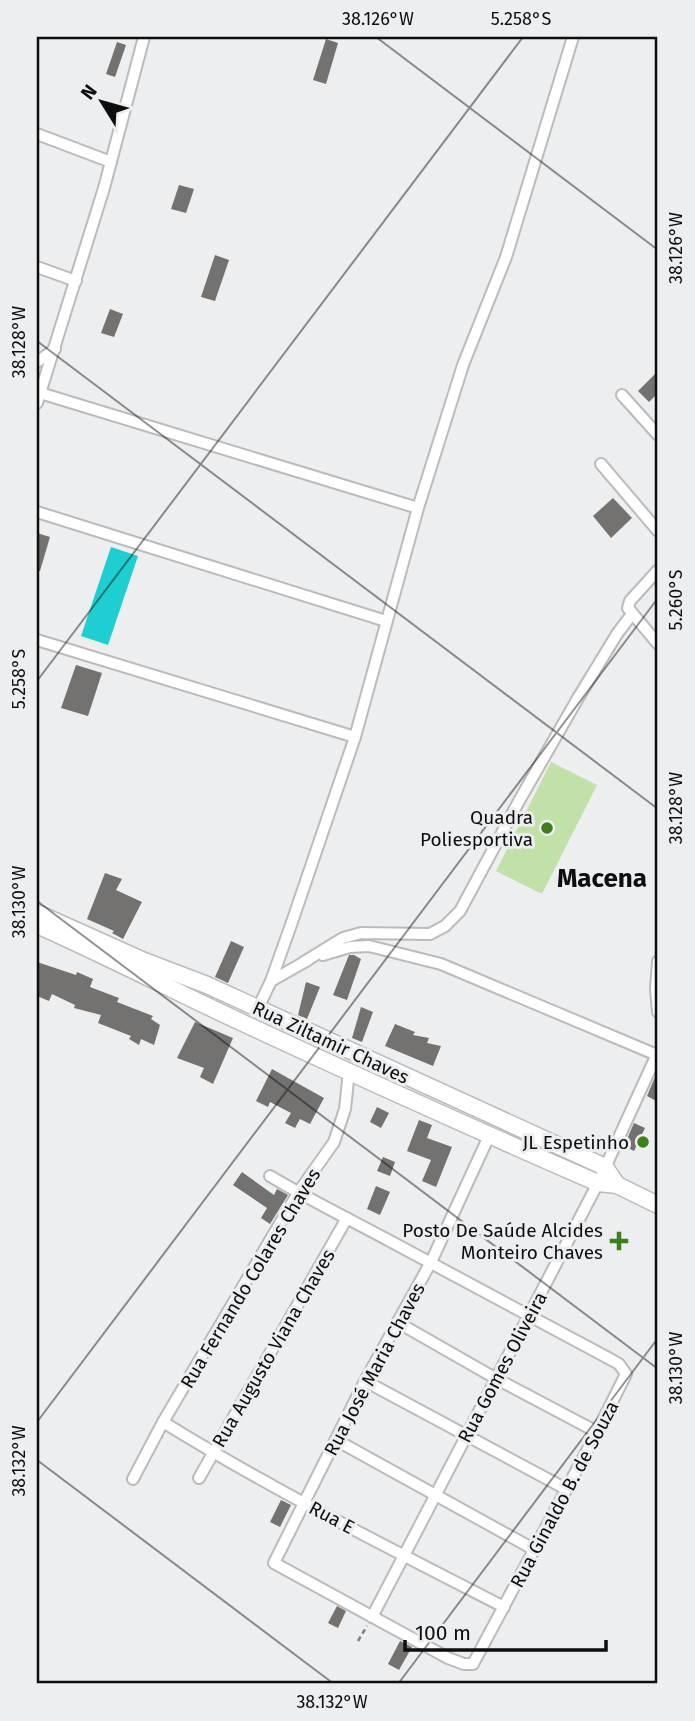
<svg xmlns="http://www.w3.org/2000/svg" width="695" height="1721" font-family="'Fira Sans',sans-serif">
<rect width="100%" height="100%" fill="#edeef0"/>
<path fill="#c1e1a9" d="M551 762 597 785 542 894 496 871Z"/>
<path fill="#1fced0" d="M111 547 138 556 108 645 81 636Z"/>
<g fill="#747270">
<path d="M326 39 338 43 326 84 313 80Z"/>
<path d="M117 42 126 45 115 77 106 74Z"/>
<path d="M179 185 194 189 186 213 171 209Z"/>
<path d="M215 255 229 260 215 301 201 297Z"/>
<path d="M110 309 123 314 114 337 101 333Z"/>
<path d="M658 371V393L649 402 638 391Z"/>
<path d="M613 498 632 518 611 538 593 516Z"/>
<path d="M37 533 50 537 40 571H37Z"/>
<path d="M76 665 102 673 88 716 61 708Z"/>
<path d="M105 873 122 879 116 890 142 902 123 939 112 933 114 931 87 919Z"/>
<path d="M231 941 244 947 228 983 215 977Z"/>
<path d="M349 955H354L361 959 347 1000 333 995Z"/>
<path d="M37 962 76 975 77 972 93 979 90 987 119 998 117 1002 153 1016 151 1019 160 1025 154 1045 141 1039 139 1045 129 1039 131 1036 98 1023 101 1015 74 1008 75 1005 52 994 49 1001 37 996Z"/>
<path d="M306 982 320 987 307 1019 298 1015Z"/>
<path d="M361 1007 373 1012 362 1042 352 1038Z"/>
<path d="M195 1022 233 1038 213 1084 200 1077 204 1068 177 1058Z"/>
<path d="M395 1024 415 1032 413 1035 429 1038 427 1043 441 1046 433 1066 385 1046Z"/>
<path d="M272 1069 324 1098 310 1124 300 1119 295 1128 285 1123 291 1113 270 1102 268 1107 256 1101Z"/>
<path d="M658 1070V1102L647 1096Z"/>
<path d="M377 1107 389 1113 381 1128 370 1122Z"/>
<path d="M419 1120 432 1125 427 1138 452 1147 436 1187 422 1181 431 1160 407 1151Z"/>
<path d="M634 1123 645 1128 634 1151 624 1146Z"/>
<path d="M383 1157 395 1162 390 1176 377 1171Z"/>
<path d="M242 1172 274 1195 277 1189 288 1195 270 1224 261 1218 267 1208 233 1185Z"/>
<path d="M376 1186 390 1192 380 1215 367 1209Z"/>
<path d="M281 1500 291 1505 280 1527 270 1522Z"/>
<path d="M337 1606 346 1611 338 1628 328 1623Z"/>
<path d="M400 1641 412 1647 399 1670 388 1664Z"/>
</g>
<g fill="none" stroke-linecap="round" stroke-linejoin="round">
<defs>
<g id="street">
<path d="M37 134 111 162"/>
<path d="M37 267 76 281"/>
<path d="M37 362 55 349"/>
<path d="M40 393 418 508"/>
<path d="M622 395 658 435"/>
<path d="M37 403 104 188 144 37"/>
<path d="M601 464 658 531"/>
<path d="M37 512 386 621"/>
<path d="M658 570 630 601 628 608 658 644"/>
<path d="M37 640 355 737"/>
<path d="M323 955 350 947 369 946 441 964 657 1055"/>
<path d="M658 961 656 989 658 1012"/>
<path d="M304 962 343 938 361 933 430 934 445 926 460 911 519 801 578 698 617 634 632 614"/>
<path d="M271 981 308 960"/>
<path d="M258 1008 271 981 292 922 355 737 418 508 463 365 506 257 573 37"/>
<path d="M270 1176C308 1199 349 1219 388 1240 462 1279 536 1319 610 1359L619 1364 626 1374 597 1432 473 1664H464L448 1658 274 1563 365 1381 431 1262 489 1136"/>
<path d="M397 1322 495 1378 597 1432"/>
<path d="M365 1381 566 1489"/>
<path d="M163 1422C273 1490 389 1548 504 1607"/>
<path d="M336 1440 535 1550"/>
<path d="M199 1478 347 1218"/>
<path d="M133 1479 163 1422 298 1193 334 1142 345 1109 349 1071"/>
<path d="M372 1617 598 1183 658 1052"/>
</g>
<g id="secondary">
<path d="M37 913 144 961 207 985 605 1167 617 1185"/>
<path d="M37 925C107 956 174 991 243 1023 361 1078 479 1131 598 1183L617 1185 658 1205"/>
</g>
</defs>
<use href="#street" stroke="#babbbd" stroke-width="14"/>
<use href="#secondary" stroke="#babbbd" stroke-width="19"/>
<path stroke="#7e7f81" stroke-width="2.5" stroke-dasharray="5 3.5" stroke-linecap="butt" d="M358 1641 367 1626"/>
<use href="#street" stroke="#fff" stroke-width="10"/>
<use href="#secondary" stroke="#fff" stroke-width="16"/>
</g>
<path fill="none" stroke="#0d0e0f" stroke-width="2" stroke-opacity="0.45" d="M376 37 658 250M37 341 658 809M37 681 523 37M37 901 658 1369M37 1422 658 598M37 1460 334 1684M398 1684 658 1338"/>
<g fill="#3e7e1c" stroke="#edeef0" stroke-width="2.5">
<circle cx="547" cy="828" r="7"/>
<circle cx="643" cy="1142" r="7"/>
<path d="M615.5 1230.5h7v7h7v7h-7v7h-7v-7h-7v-7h7z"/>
</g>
<g text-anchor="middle" stroke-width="6" stroke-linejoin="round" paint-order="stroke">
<g font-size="19" fill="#0d0e0f" stroke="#edeef0" text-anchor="end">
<text x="533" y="824">Quadra<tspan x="533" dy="22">Poliesportiva</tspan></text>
<text x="629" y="1149">JL Espetinho</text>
<text x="603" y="1237">Posto De Saúde Alcides<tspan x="603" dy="22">Monteiro Chaves</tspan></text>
</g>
<g font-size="19" fill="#0d0e0f" stroke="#edeef0">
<text transform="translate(331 1042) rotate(25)" y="7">Rua Ziltamir Chaves</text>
<text transform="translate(250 1278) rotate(-59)" y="7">Rua Fernando Colares Chaves</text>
<text transform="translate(273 1348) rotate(-60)" y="7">Rua Augusto Viana Chaves</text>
<text transform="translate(502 1367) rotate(-62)" y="7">Rua Gomes Oliveira</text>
<text transform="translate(374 1369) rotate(-62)" y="7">Rua José Maria Chaves</text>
<text transform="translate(564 1494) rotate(-62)" y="7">Rua Ginaldo B. de Souza</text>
<text transform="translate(332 1517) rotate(28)" y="7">Rua E</text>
</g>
<g font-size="26" font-weight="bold" fill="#0d0e0f" stroke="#edeef0">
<text x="602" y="887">Macena</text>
</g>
</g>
<rect width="695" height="1721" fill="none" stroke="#edeef0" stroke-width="77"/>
<g transform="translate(102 102) rotate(307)" stroke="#edeef0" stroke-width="5" paint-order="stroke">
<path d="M0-5L12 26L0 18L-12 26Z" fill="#0d0e0f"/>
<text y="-10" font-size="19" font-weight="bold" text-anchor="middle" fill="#0d0e0f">N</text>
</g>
<path d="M405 1640v10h201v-10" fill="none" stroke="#0d0e0f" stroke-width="3.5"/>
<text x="415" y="1640" font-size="21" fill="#0d0e0f" stroke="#edeef0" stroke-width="5" paint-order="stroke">100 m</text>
<rect x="38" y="38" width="618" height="1644" fill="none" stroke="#0d0e0f" stroke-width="2.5"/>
<g font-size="18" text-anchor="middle" fill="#0d0e0f">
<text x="378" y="25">38.126°W</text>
<text x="521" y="25">5.258°S</text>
<text transform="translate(676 248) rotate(-90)" y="6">38.126°W</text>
<text transform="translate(19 342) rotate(-90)" y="6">38.128°W</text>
<text transform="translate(676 600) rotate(-90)" y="6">5.260°S</text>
<text transform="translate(19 679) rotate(-90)" y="6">5.258°S</text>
<text transform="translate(676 808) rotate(-90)" y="6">38.128°W</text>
<text transform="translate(19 902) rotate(-90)" y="6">38.130°W</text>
<text transform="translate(676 1368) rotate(-90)" y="6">38.130°W</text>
<text transform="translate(19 1461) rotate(-90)" y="6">38.132°W</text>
<text x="332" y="1708">38.132°W</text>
</g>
</svg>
